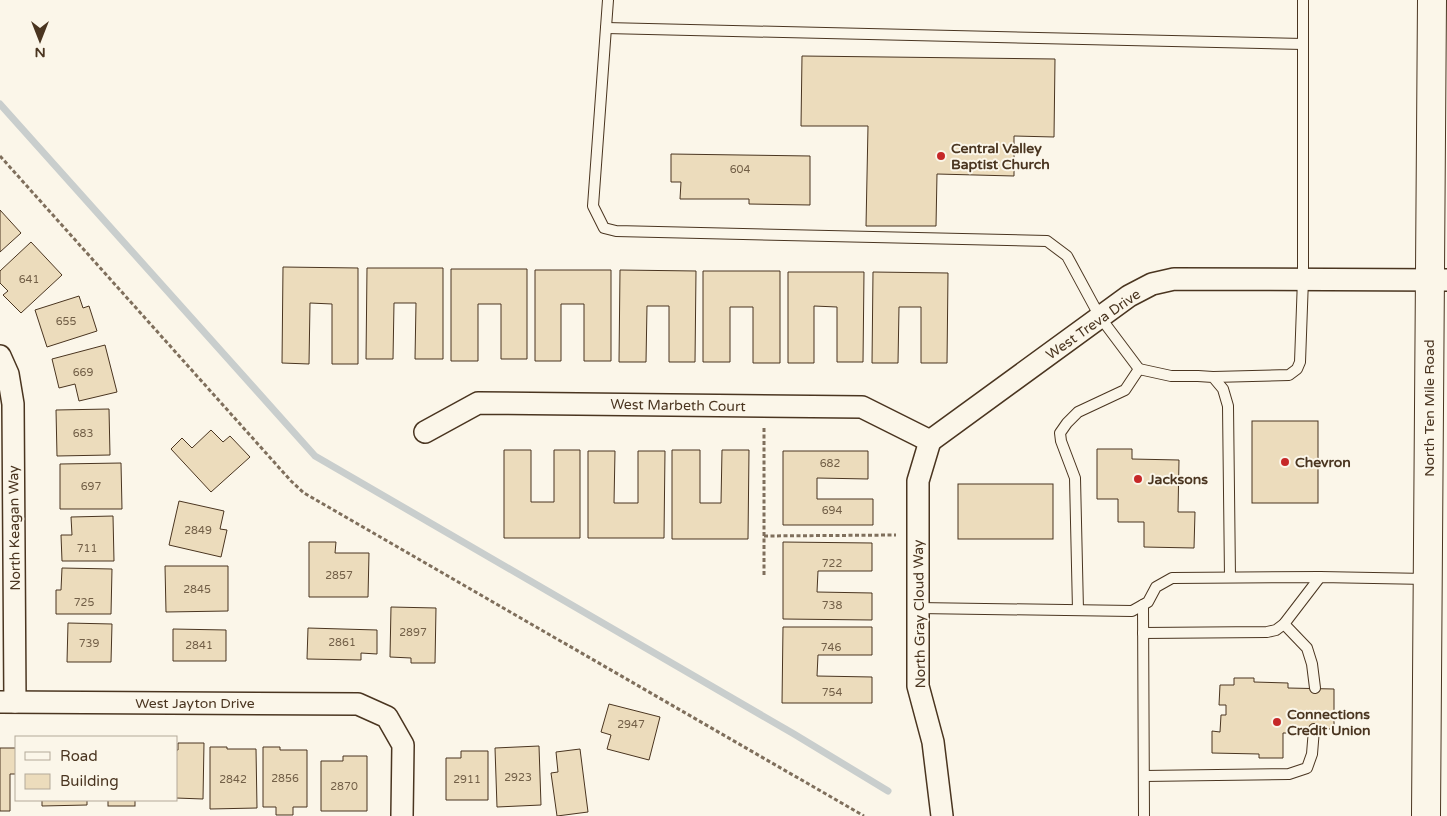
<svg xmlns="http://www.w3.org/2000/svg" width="1447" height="816" font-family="'Varela Round',sans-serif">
<rect width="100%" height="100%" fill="#fbf6e9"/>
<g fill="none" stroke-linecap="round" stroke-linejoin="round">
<path stroke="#c9cecd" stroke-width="7" d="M0 104 315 456 794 734 888 791"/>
</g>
<g fill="#ecdcbc" stroke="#4a3520">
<path d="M802 56 1055 59 1054 137 1014 136V176L937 174 936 226H866L868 126H801Z"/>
<path d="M671 154 810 156V205L749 204V199H680L681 182H671Z"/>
<path d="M0 210 21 233 0 252Z"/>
<path d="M31 242 62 275 21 313 3 295 8 291 0 283V271Z"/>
<path d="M283 267 358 268V364H332V304L310 303 309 364 282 363Z"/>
<path d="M367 268H443V359H415L416 303H394L393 359H366Z"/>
<path d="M451 269H527V359H501V304H478V361H451Z"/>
<path d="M535 270H611V361H584V304H561V361H535Z"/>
<path d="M620 270 696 271 695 362H669V306H647L646 362H619Z"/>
<path d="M703 271H780V363H753V307H730V362H703Z"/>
<path d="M788 272H864L863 362H837V307L814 306V363H788Z"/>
<path d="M873 272 948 273 947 363H921V307H899L898 363H872Z"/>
<path d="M79 296 83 308 89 306 97 331 47 347 35 310Z"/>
<path d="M105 345 117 392 79 401 75 384 59 388 52 359Z"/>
<path d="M109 409 110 455 57 456 56 410Z"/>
<rect x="1252" y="421" width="66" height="82"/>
<path d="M211 430 223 442 230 436 250 457 211 492 171 449 182 438 192 448Z"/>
<path d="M1097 449H1132V459L1179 460 1178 512H1195L1194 548 1144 547V522H1118V499H1097Z"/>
<path d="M504 450H531V502H554V450H580V538H504Z"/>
<path d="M672 450H700V503H721L722 450H749L748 539H672Z"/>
<path d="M588 451H615L614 503H638V451H665L664 538H588Z"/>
<path d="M783 451H868V479L817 478V499H873V525H783Z"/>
<path d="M121 463 122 509H60V464Z"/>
<rect x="958" y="484" width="95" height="55"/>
<path d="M179 501 224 511 220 529 227 530 221 557 169 545Z"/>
<path d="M113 516 114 561H62L61 535H72L71 517Z"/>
<path d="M309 542H336L335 553H369L368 597H309Z"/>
<path d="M783 542 872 543V571H818L817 592 872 593V620L783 619Z"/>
<path d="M165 566H228V611L166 612Z"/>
<path d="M62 568 112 569 111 614H56V590H61Z"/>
<path d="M391 607 436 608 435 663H411V658L390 657Z"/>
<path d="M68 623 112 624 111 662H67Z"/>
<path d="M783 627H872V655H818L817 676 872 677V703H782Z"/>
<path d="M308 628 377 630V654L361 653V660L307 659Z"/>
<path d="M173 629 226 630V661H173Z"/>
<path d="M1234 678H1254V682L1288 683V688L1334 689V729L1288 728V733H1283V758H1259V754L1212 753V731L1220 732 1221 715H1226V705H1219L1220 685H1234Z"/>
<path d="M609 704 660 717 649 760 607 749 611 735 601 732Z"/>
<path d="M178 743H204L203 799 176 798V750H178Z"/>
<path d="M539 746 541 805 497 807 495 748Z"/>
<path d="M210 747H227V749H256L257 808 210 809Z"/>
<path d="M263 747H280V750H307V807H293V815H276V807H263Z"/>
<path d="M0 748H16V774H10V811H0Z"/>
<path d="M580 749 588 812 557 816 551 773 558 772 556 752Z"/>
<path d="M461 751H488V800H446V758H461Z"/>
<path d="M343 756H367V811H321V761H343Z"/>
<path d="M42 800H87V805L42 806Z"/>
<rect x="108" y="800" width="27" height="6"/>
</g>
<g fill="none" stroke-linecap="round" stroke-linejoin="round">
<defs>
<g id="lane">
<path d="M608 0 593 206 604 228 616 231 1047 241 1067 256 1100 317 1139 369 1125 390 1078 412 1067 423 1060 433 1061 441 1075 478 1078 610"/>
<path d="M606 28 1303 44"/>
<path d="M1139 369 1171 376H1198L1213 377 1223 389 1228 406 1230 577"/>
<path d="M1213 377 1289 375 1297 369 1300 362 1303 279V0"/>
<path d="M1143 605 1144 816"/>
<path d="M918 608 1132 611 1148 602 1156 587 1172 578 1320 577 1427 579"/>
<path d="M1284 624 1307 648 1312 664 1315 688"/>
<path d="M1143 633 1267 632 1276 630 1284 624 1320 577"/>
<path d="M1144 776 1289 774 1307 768 1312 754 1314 729"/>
</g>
<g id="street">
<path d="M0 356 8 374 13 404 15 702"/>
<path d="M425 432 478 403 862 407 930 441"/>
<path d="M930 441 1129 296 1152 284 1174 279 1447 280"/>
<path d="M930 441 918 481V686L933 742 942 816"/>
<path d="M0 702 358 704 387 717 403 745 402 816"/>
</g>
<path id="primary" d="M1426 816 1432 0"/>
</defs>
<use href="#lane" stroke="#4a3520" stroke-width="12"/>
<use href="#street" stroke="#4a3520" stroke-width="24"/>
<use href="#primary" stroke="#4a3520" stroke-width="30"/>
<g stroke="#7f6f5c" stroke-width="3" stroke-dasharray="4 2.5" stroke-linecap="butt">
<path d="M0 156 291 481 304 493 864 816"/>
<path d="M764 428V577"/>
<path d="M764 536 896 535"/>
</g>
<use href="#lane" stroke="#fbf6e9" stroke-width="10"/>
<use href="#street" stroke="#fbf6e9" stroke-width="21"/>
<use href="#primary" stroke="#fbf6e9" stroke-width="28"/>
</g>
<g fill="#c62828" stroke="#fbf6e9" stroke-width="2">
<circle cx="941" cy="156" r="5"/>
<circle cx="1285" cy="462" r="5"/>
<circle cx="1138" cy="479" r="5"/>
<circle cx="1277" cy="722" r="5"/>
</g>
<g text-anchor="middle" stroke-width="4" stroke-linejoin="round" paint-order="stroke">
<g font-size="11" fill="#725f47">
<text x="740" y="173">604</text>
<text x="29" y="283">641</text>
<text x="66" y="325">655</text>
<text x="83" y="376">669</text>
<text x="83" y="437">683</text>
<text x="830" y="467">682</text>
<text x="91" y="490">697</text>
<text x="832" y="514">694</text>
<text x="198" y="534">2849</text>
<text x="87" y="552">711</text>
<text x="832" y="567">722</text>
<text x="339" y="579">2857</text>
<text x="197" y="593">2845</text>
<text x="84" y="606">725</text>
<text x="832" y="609">738</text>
<text x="413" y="636">2897</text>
<text x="342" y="646">2861</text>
<text x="89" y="647">739</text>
<text x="199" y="649">2841</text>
<text x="831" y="651">746</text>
<text x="832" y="696">754</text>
<text x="631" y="728">2947</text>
<text x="518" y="781">2923</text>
<text x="285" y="782">2856</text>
<text x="233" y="783">2842</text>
<text x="467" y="783">2911</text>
<text x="344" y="790">2870</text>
</g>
<g font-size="14" font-weight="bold" fill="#4a3520" stroke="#fbf6e9" text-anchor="start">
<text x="951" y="153">Central Valley<tspan x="951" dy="16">Baptist Church</tspan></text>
<text x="1295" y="467">Chevron</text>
<text x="1148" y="484">Jacksons</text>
<text x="1287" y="719">Connections<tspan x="1287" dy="16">Credit Union</tspan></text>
</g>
<g font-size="14" fill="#4a3520" stroke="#fbf6e9">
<text transform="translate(1093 324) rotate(-35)" y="5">West Treva Drive</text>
<text transform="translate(678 405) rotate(1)" y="5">West Marbeth Court</text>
<text transform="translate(1429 408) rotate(-90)" y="5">North Ten Mile Road</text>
<text transform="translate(14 528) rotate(-91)" y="5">North Keagan Way</text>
<text transform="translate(919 614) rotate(-91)" y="5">North Gray Cloud Way</text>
<text x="195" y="708">West Jayton Drive</text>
</g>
</g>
<rect x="15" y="736" width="162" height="65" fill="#fbf6e9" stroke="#b4a999"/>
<rect x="25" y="752" width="25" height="8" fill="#fbf6e9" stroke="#b4a999"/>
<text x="60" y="761" font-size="15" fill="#4a3520">Road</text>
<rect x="25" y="774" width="25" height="15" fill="#ecdcbc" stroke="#b4a999"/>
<text x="60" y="786" font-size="15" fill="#4a3520">Building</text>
<g transform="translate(40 40) rotate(180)" stroke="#fbf6e9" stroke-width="4" paint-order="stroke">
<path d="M0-4L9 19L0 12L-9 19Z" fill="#4a3520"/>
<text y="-8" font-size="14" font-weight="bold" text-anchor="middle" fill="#4a3520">N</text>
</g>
</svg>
